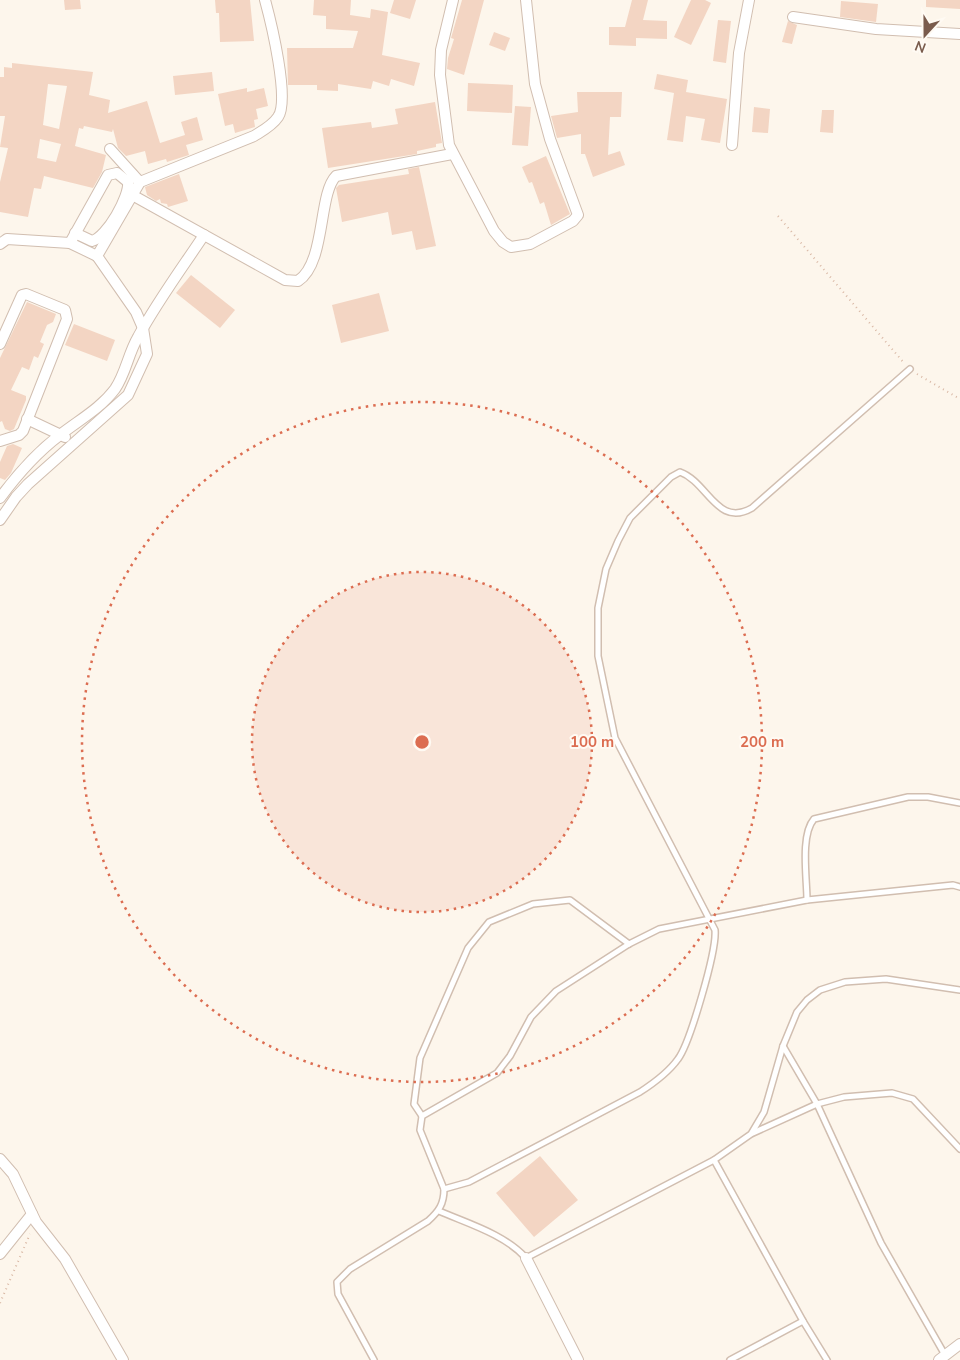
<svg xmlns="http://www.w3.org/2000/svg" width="960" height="1360" font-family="'Nunito Sans',sans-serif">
<rect width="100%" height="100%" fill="#fdf6ec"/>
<g fill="#f3d5c3" fill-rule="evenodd">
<path d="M64 0H80L81 9 65 10Z"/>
<path d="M215 0H250L254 41 220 42 219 13H216Z"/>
<path d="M314 0H351L350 15 370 18 371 9 388 12 382 55 420 63 414 86 391 79 389 86 373 81 371 89 338 84V91L317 90V85H288L287 48H353L358 31 326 29V16L313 15Z"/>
<path d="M394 0H416L410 19 390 13Z"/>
<path d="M462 0H484L464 75 447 69 448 58 454 39 451 38Z"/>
<path d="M632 0H648L643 20 667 21V39L636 38V46L609 45V27H625Z"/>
<path d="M691 0H705L711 3 691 45 674 37Z"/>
<path d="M926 0H960V9L926 7Z"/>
<path d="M841 1 878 4 876 22 840 17Z"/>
<path d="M718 20 731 21 726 63 713 61Z"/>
<path d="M788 21 797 25 792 44 782 42Z"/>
<path d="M494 32 510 38 505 51 489 45Z"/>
<path d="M12 63 93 72 89 95 110 100 108 113 147 101 160 143 185 135 181 122 197 117 203 140 186 145 189 155 167 162 166 159 148 164 145 151 126 156 118 148 113 129 112 132 84 126 83 129 79 128 75 146 106 155 102 172 93 188 44 176 41 189 34 188 28 217 0 212V182L8 148 0 147 5 116H0V77H4V67L12 68ZM48 84 67 86 59 129 43 125ZM40 139 61 144 56 162 37 158Z"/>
<path d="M212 72 214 91 175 95 173 76Z"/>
<path d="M657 74 688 80 686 92 727 99 720 143 701 140 705 119 686 116 683 142 667 140 674 93 654 89Z"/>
<path d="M468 83 513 85 512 113 467 111Z"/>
<path d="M247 88V92L264 88 268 106 256 109 258 119 254 120 255 127 235 133 233 124 225 126 218 94Z"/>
<path d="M577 92H622L621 117H610L608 155 620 151 625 165 593 177 585 154H581V134L557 138 551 116 578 112Z"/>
<path d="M435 102 442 143 436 144V147L417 151V154L328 168 322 128 371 122 372 128 398 124 395 109Z"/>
<path d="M515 106 531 107 528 146 512 145Z"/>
<path d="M754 107 770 109 768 133 752 132Z"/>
<path d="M822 110H834L833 133 820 132Z"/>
<path d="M546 156 570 214 551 225 544 202 540 204 532 182 529 183 522 167Z"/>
<path d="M419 167 436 246 416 250 412 231 392 235 388 212 342 222 336 188 339 185 409 174 408 169Z"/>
<path d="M179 174 188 201 168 207 167 204 161 203 160 199 156 201 147 195 145 187Z"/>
<path d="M191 275 235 310 220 328 176 293Z"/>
<path d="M379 293 389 331 341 343 332 305Z"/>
<path d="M27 302 56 314 53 322 47 325 40 342 44 344 38 358 34 356 29 370 22 367 11 390 26 396V400L14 429 10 431 5 429 2 421 0 422V358Z"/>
<path d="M74 324 115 340 107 361 65 345Z"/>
<path d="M13 444 22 448 11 473 5 480 0 478V462L7 446Z"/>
<path d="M540 1156 578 1200 534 1237 496 1193Z"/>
</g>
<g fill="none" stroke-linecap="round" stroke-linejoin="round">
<defs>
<g id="lane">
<path d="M807 900C807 879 800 835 814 819L908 797H928L960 803"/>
<path d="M783 1046 817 1104 881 1243 945 1355"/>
<path d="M422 1116 414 1104 420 1058 468 948 489 922 533 904 570 900 629 944"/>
<path d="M753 1133 817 1104 844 1097 892 1093 913 1099 960 1149"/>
<path d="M714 1160 803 1321 827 1360"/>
<path d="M444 1189 469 1182 640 1092C654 1083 668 1073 678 1059 690 1043 717 950 715 930L615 738 598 656V608L606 569 618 541 630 518 671 477 680 472C708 482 717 528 752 508L910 369"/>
<path d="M439 1211C469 1224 504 1234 526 1258L714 1160 751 1134 764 1112 783 1046 797 1012 807 1000 820 990 845 982 886 979 960 990"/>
<path d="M374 1360 338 1294 337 1282 350 1269 428 1221C439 1211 444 1204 444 1189L420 1130 422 1116 497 1073 510 1056 531 1017 556 991 629 944 659 929 807 900 953 885 960 887"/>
<path d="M730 1360 803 1321"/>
</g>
<g id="street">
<path d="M453 0 441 50 440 75 449 145 494 231 503 242 511 247 530 244 573 221 578 215 550 139 535 84 526 0"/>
<path d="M793 17 876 29 960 34"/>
<path d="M732 145 739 53 749 0"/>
<path d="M110 149 138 180"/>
<path d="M134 196 285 280 298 281C326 263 318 194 336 176L452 154"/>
<path d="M75 233 92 241C107 237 130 196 128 182"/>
<path d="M70 243 108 175 117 173 128 182 133 175"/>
<path d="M0 244 7 239 70 243 97 256"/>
<path d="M0 344 22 295 26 294 65 310 67 319 23 431 19 435 0 441"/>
<path d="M27 419 65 437"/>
<path d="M0 498C17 475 36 453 60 435 79 420 100 409 115 389 126 373 128 354 138 337 157 302 182 268 204 235"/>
<path d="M0 520 16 497 28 484 128 395 147 354 143 328 136 312 97 256 140 182 254 136C262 131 272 126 278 117 290 100 271 22 265 0"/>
<path d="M0 1159 13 1174 36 1222 65 1259 123 1360"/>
<path d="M0 1254 32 1214"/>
<path d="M526 1258 578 1360"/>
<path d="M939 1360 960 1344"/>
</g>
</defs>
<use href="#lane" stroke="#d1beb0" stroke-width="8"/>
<use href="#street" stroke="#d1beb0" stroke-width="12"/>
<g stroke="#d9b8a5" stroke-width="2" stroke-dasharray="1 4" stroke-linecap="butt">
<path d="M778 216 904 363"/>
<path d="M917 374 960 399"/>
<path d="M0 1303 30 1234"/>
</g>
<use href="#lane" stroke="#fff" stroke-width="5"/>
<use href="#street" stroke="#fff" stroke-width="10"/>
</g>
<circle cx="422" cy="742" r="170" fill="#dc6d51" fill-opacity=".12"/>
<g fill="none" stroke="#dc6d51" stroke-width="2.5" stroke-dasharray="2.5 5">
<circle cx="422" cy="742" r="170"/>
<circle cx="422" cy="742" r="340"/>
</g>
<circle cx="422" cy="742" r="8" fill="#dc6d51" stroke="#fffaf3" stroke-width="2.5"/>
<g font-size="15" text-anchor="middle" font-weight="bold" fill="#dc6d51" stroke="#fffaf3" stroke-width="4" stroke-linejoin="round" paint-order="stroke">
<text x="592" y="747">100 m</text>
<text x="762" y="747">200 m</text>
</g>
<g transform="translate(925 35) rotate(201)" stroke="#fffaf3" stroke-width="4" paint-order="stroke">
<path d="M0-4L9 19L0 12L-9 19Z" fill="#7a5c4d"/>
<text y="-8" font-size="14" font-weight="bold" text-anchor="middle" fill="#7a5c4d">N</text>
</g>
</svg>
